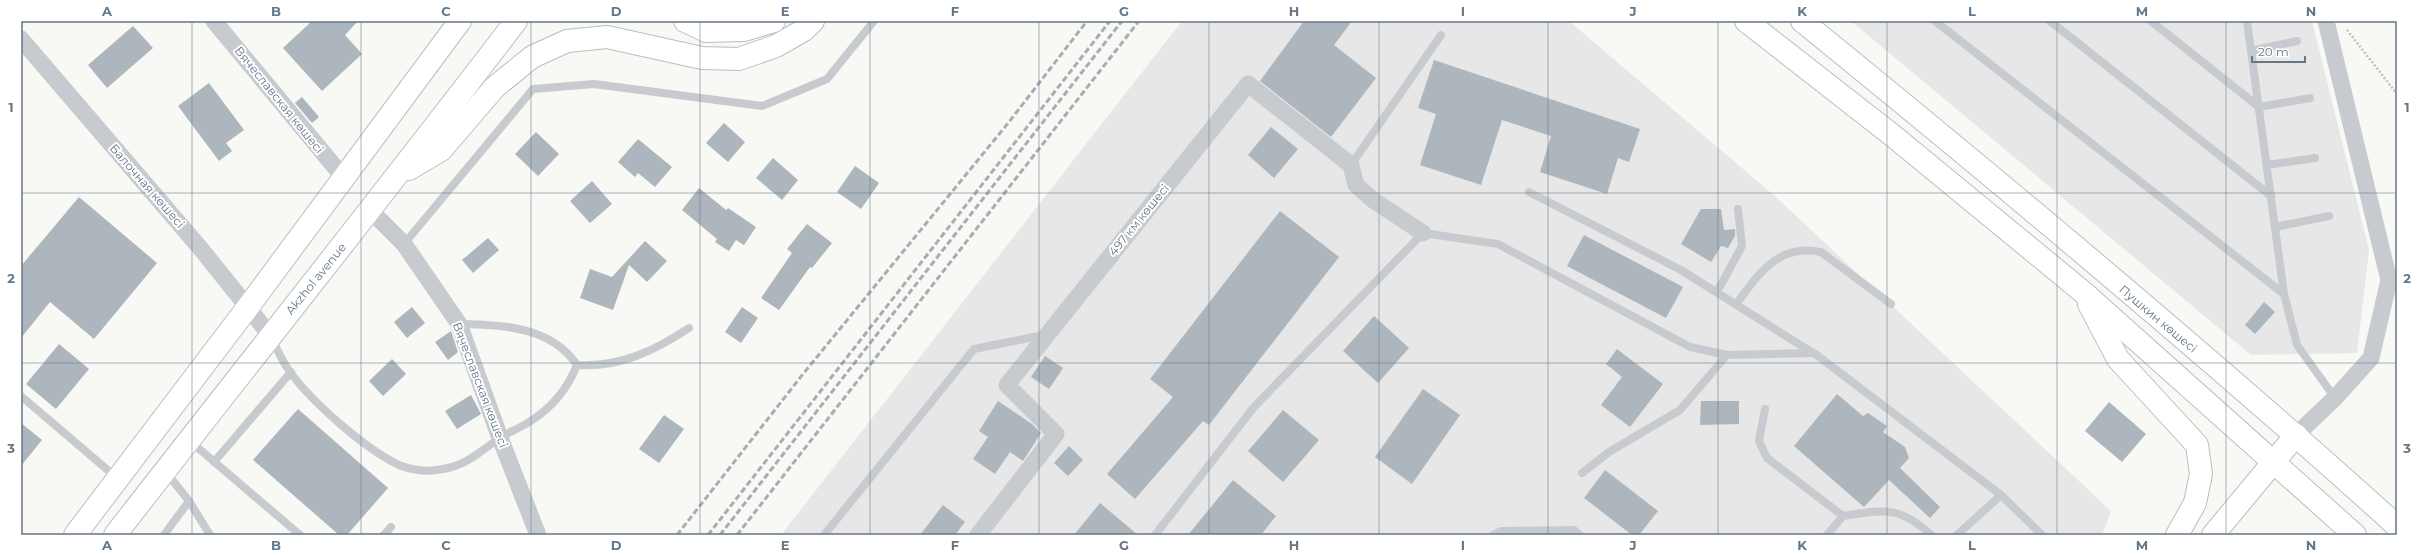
<svg xmlns="http://www.w3.org/2000/svg" width="2418" height="556" font-family="Montserrat,sans-serif">
<rect width="100%" height="100%" fill="#f8f8f5"/>
<g fill="#e6e7e6">
<path d="M1182 21H1569L1777 198 2111 511 2102 535H781Z"/>
<path d="M1851 21H2312L2369 250 2357 353 2251 355Z"/>
</g>
<g fill="#aeb6bd">
<path d="M312 21H358L345 35 362 54 322 91 283 48Z"/>
<path d="M1304 21H1352L1334 45 1376 78 1331 137 1260 81Z"/>
<path d="M133 26 153 48 107 88 88 65Z"/>
<path d="M1434 60 1640 129 1629 162 1618 158 1607 194 1540 172 1551 136 1502 120 1481 185 1420 165 1436 114 1418 108Z"/>
<path d="M209 83 244 130 226 143 232 151 219 161 178 106Z"/>
<path d="M302 97 319 117 312 123 295 103Z"/>
<path d="M724 123 745 142 728 162 706 143Z"/>
<path d="M1271 127 1298 149 1274 178 1248 155Z"/>
<path d="M536 132 559 154 538 176 515 154Z"/>
<path d="M638 139 672 167 655 187 638 173 635 177 618 162Z"/>
<path d="M773 158 798 180 782 200 756 178Z"/>
<path d="M855 166 879 183 861 209 837 192Z"/>
<path d="M592 181 612 204 590 223 570 201Z"/>
<path d="M699 188 726 210 728 208 756 227 744 245 736 240 729 251 715 242 717 239 682 210Z"/>
<path d="M79 197 157 263 94 339 50 302 21 338V266Z"/>
<path d="M1701 209H1721L1724 230 1735 229V236L1728 248 1721 246 1711 262 1681 244Z"/>
<path d="M1280 211 1339 257 1209 425 1203 421 1135 499 1107 474 1173 397 1150 379Z"/>
<path d="M807 224 832 243 812 268 810 267 779 310 761 298 792 253 787 249Z"/>
<path d="M1584 235 1683 287 1666 318 1567 266Z"/>
<path d="M488 238 499 250 473 273 462 260Z"/>
<path d="M645 241 667 261 647 282 629 265 613 310 580 298 590 269 612 277Z"/>
<path d="M2264 302 2275 312 2255 334 2245 325Z"/>
<path d="M412 307 425 323 407 338 394 322Z"/>
<path d="M742 307 758 318 741 343 725 332Z"/>
<path d="M1374 316 1409 348 1378 383 1343 351Z"/>
<path d="M451 331 458 352 448 360 435 342Z"/>
<path d="M59 344 89 369 56 409 26 384Z"/>
<path d="M1617 349 1663 384 1630 427 1601 405 1622 377 1606 364Z"/>
<path d="M1045 356 1063 368 1049 389 1031 377Z"/>
<path d="M392 359 406 374 383 396 369 381Z"/>
<path d="M1423 389 1460 415 1412 484 1375 457Z"/>
<path d="M1837 394 1863 416 1868 413 1887 426 1883 432 1905 447 1909 458 1900 468 1940 507 1930 518 1889 480 1864 507 1794 446Z"/>
<path d="M471 395 481 414 457 429 445 411Z"/>
<path d="M998 401 1032 424 1041 433 1023 461 1010 452 995 474 973 459 988 437 979 431Z"/>
<path d="M1701 401H1739V424L1700 425Z"/>
<path d="M2109 402 2146 434 2122 462 2085 431Z"/>
<path d="M298 409 388 488 347 535H339L253 460Z"/>
<path d="M1283 410 1319 440 1283 482 1248 451Z"/>
<path d="M664 415 684 429 659 463 639 449Z"/>
<path d="M21 423 42 440 21 466Z"/>
<path d="M1069 446 1083 460 1068 476 1054 463Z"/>
<path d="M1605 470 1658 511 1639 535H1632L1584 498Z"/>
<path d="M1233 480 1276 516 1261 535H1188Z"/>
<path d="M1100 503 1113 514 1138 535H1074Z"/>
<path d="M943 505 965 522 955 535H920Z"/>
</g>
<g fill="none" stroke-linecap="round" stroke-linejoin="round">
<defs>
<g id="secondary">
<path d="M685 21 706 31 744 30 774 21"/>
<path d="M1746 21 1892 135 2083 292 2355 535"/>
<path d="M1802 21C2004 185 2204 352 2397 526"/>
<path d="M409 169 441 150 495 87 532 57 567 41 607 37 702 58 739 59 776 46 804 30 813 21"/>
<path d="M2089 304 2118 359 2197 445 2201 474 2195 503 2177 535"/>
<path d="M75 535 248 307 460 21"/>
<path d="M115 535C248 364 384 194 516 21"/>
<path d="M2213 535 2296 435"/>
</g>
</defs>
<use href="#secondary" stroke="#b9bec3" stroke-width="24"/>
<path stroke="#bec1c3" stroke-width="2.5" stroke-dasharray="2 2" stroke-linecap="butt" d="M2347 30 2397 94"/>
<g stroke="#c7cbcf" stroke-width="8">
<path d="M1935 21 2284 294"/>
<path d="M2050 21 2271 196"/>
<path d="M2151 21 2259 107 2310 98"/>
<path d="M2247 21 2284 294 2297 345 2335 398"/>
<path d="M2251 51 2297 41"/>
<path d="M1351 165 1441 35"/>
<path d="M2267 165 2315 158"/>
<path d="M1529 192 1681 270 1813 353"/>
<path d="M2275 227 2329 216"/>
<path d="M404 244 533 89 594 84 762 106 827 79 874 21"/>
<path d="M1717 292 1742 246 1738 209"/>
<path d="M1736 304C1759 274 1778 243 1821 252L1891 304"/>
<path d="M271 337C277 349 282 361 290 372 312 402 362 446 395 463 406 469 424 472 436 470 466 467 477 453 500 438 509 432 520 428 529 422 552 408 567 390 577 365 551 326 502 325 459 324"/>
<path d="M577 365C619 368 656 350 689 328"/>
<path d="M21 396 117 478"/>
<path d="M1765 409 1759 441 1767 458 1843 516"/>
<path d="M190 441 300 535"/>
<path d="M214 462 291 372"/>
<path d="M165 471 189 501 210 535"/>
<path d="M1582 473 1609 452 1680 410 1727 355"/>
<path d="M164 535 189 501"/>
<path d="M384 535 391 527"/>
<path d="M824 535 974 349 1044 335"/>
<path d="M1155 535 1254 407 1423 233 1498 244 1690 347 1727 355 1814 353 2001 495 2042 535"/>
<path d="M1493 535 1501 531 1574 530 1580 535"/>
<path d="M1827 535 1843 516C1883 510 1899 505 1931 535"/>
<path d="M1957 535 2001 495"/>
</g>
<g stroke="#c7cbcf" stroke-width="17">
<path d="M214 21 344 178"/>
<path d="M21 39 201 249 270 335"/>
<path d="M371 211 404 244 459 324 500 438 538 535"/>
<path d="M2296 435 2335 398 2371 358 2389 280 2326 21"/>
<path d="M978 535 1056 434 1007 385 1248 84 1351 165 1356 185 1373 200 1423 233"/>
</g>
<use href="#secondary" stroke="#fff" stroke-width="22"/>
<g stroke="#a7adb3" stroke-width="3" stroke-dasharray="6 3" stroke-linecap="butt">
<path d="M677 535 803 374 1009 122 1087 21"/>
<path d="M708 535 1110 21"/>
<path d="M720 535 1122 21"/>
<path d="M737 535 1139 21"/>
</g>
</g>
<path fill="none" stroke="#647789" stroke-width="1" stroke-opacity="0.55" d="M192 21V535M361 21V535M531 21V535M700 21V535M870 21V535M1039 21V535M1209 21V535M1379 21V535M1548 21V535M1718 21V535M1887 21V535M2057 21V535M2226 21V535M21 193H2397M21 363H2397"/>
<g text-anchor="middle" stroke-width="4" stroke-linejoin="round" paint-order="stroke">
<g font-size="12" fill="#647789" stroke="#fff">
<text transform="translate(279 100) rotate(51)" y="4">Вячеславская көшесі</text>
<text transform="translate(147 186) rotate(49)" y="4">Балочная көшесі</text>
<text transform="translate(1139 220) rotate(-51)" y="4">497 км көшесі</text>
<text transform="translate(316 279) rotate(-51)" y="4">Akzhol avenue</text>
<text transform="translate(2158 319) rotate(40)" y="4">Пушкин көшесі</text>
<text transform="translate(480 385) rotate(69)" y="4">Вячеславская көшесі</text>
</g>
</g>
<rect width="2418" height="556" fill="none" stroke="#ffffff" stroke-width="44"/>
<path d="M2252 56v6h53v-6" fill="none" stroke="#647789" stroke-width="2"/>
<text x="2258" y="56" font-size="12" fill="#647789" stroke="#ffffff" stroke-width="3" paint-order="stroke">20 m</text>
<rect x="22" y="22" width="2374" height="512" fill="none" stroke="#647789" stroke-width="1.5"/>
<g font-size="13" text-anchor="middle" font-weight="bold" fill="#647789">
<text x="107" y="16">A</text>
<text x="276" y="16">B</text>
<text x="446" y="16">C</text>
<text x="616" y="16">D</text>
<text x="785" y="16">E</text>
<text x="955" y="16">F</text>
<text x="1124" y="16">G</text>
<text x="1294" y="16">H</text>
<text x="1463" y="16">I</text>
<text x="1633" y="16">J</text>
<text x="1802" y="16">K</text>
<text x="1972" y="16">L</text>
<text x="2142" y="16">M</text>
<text x="2311" y="16">N</text>
<text x="11" y="112">1</text>
<text x="2407" y="112">1</text>
<text x="11" y="283">2</text>
<text x="2407" y="283">2</text>
<text x="11" y="453">3</text>
<text x="2407" y="453">3</text>
<text x="107" y="550">A</text>
<text x="276" y="550">B</text>
<text x="446" y="550">C</text>
<text x="616" y="550">D</text>
<text x="785" y="550">E</text>
<text x="955" y="550">F</text>
<text x="1124" y="550">G</text>
<text x="1294" y="550">H</text>
<text x="1463" y="550">I</text>
<text x="1633" y="550">J</text>
<text x="1802" y="550">K</text>
<text x="1972" y="550">L</text>
<text x="2142" y="550">M</text>
<text x="2311" y="550">N</text>
</g>
</svg>
